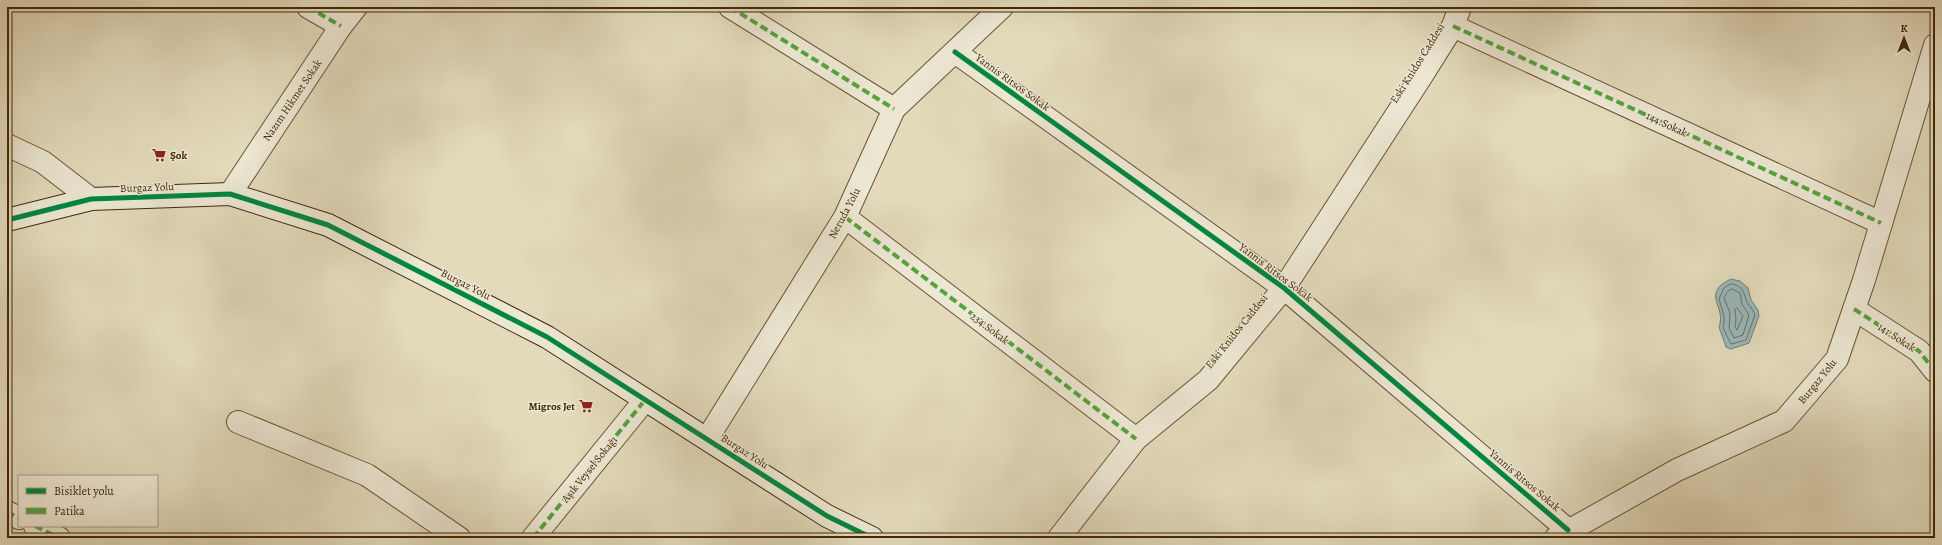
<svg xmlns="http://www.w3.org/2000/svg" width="1942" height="545" font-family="Alegreya,serif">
<rect width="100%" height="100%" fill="#e2dabb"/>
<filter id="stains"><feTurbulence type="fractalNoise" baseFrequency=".005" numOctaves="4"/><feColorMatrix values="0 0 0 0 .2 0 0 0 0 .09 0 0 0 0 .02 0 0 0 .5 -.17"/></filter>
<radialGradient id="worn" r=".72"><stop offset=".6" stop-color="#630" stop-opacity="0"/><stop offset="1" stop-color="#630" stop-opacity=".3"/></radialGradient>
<path fill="#99b8bb" stroke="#777e73" d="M1731 279 1740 281 1748 288 1751 300 1758 310 1759 316 1749 343 1731 349 1726 347 1719 327C1727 306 1700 294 1731 279Z"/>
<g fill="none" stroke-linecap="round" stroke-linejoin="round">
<g stroke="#6e7062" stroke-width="1">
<path d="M1731 284C1745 286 1743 294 1748 304 1751 308 1754 311 1755 315L1746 340 1731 344 1723 328C1726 316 1722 310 1719 299L1724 288Z"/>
<path d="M1732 289 1740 293 1742 304 1749 315 1743 335 1734 338 1729 328 1730 313 1724 298 1727 292Z"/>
<path d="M1737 308 1743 316 1737 330 1735 327 1736 320 1735 310Z"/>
</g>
<defs>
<g id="street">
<path d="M308 7 341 26"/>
<path d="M730 7 894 109"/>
<path d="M1453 26 1881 223"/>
<path d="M955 52 1284 288 1568 530"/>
<path d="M7 145 43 162 91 199"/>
<path d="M230 194 341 26 356 7"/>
<path d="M845 217 1136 439"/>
<path d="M1854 309 1919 351 1935 371"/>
<path d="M238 422 367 475 459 538"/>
<path d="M707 439 845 217 894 109 1002 7"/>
<path d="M7 512 19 518"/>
<path d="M35 526 59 538"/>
<path d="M533 538 645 400"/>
<path d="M1059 538 1136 439 1208 380 1284 288 1421 77 1453 26 1460 7"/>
<path d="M1556 538 1677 470 1784 421 1837 359 1864 280 1935 45"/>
</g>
<path id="secondary" d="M7 220 91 199 230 194 328 225 547 337 827 516 872 538"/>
</defs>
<use href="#street" stroke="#6b5435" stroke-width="24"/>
<use href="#secondary" stroke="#432808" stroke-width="24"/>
<use href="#street" stroke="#ece7d3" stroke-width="22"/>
<use href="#secondary" stroke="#ece7d3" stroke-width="22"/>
<g stroke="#55a33e" stroke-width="4" stroke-dasharray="8 4" stroke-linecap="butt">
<path d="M308 7 341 26"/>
<path d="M730 7 894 109"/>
<path d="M1453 26 1881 223"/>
<path d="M845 217 1136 439"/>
<path d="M1854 309 1919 351 1935 371"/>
<path d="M7 512 19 518"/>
<path d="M35 526 59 538"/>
<path d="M533 538 645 400"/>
</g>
<defs>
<g id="cycleway">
<path d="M955 52 1284 288 1568 530"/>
<path d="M7 220 91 199 230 194 328 225 547 337 827 516 872 538"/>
</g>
</defs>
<use href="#cycleway" stroke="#ece7d3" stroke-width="8"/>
<use href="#cycleway" stroke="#00873e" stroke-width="5"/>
</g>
<defs>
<symbol id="supermarket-bare" viewBox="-9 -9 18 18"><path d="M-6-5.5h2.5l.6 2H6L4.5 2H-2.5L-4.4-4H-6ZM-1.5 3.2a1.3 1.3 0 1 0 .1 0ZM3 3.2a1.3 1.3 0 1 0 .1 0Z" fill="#8f2418" stroke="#ece7d3" stroke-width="2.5" paint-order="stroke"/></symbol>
</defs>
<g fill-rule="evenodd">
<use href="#supermarket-bare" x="149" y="145" width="20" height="20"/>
<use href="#supermarket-bare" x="576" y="396" width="20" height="20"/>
</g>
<g text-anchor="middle" stroke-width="3" stroke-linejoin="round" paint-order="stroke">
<g font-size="11" fill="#432808" stroke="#ece7d3">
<text transform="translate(1417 63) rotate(-58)" y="4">Eski Knidos Caddesi</text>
<text transform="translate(1013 82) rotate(36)" y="4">Yannis Ritsos Sokak</text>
<text transform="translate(292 100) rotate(-56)" y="4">Nazım Hikmet Sokak</text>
<text transform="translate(1667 124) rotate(25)" y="4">144.Sokak</text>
<text transform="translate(147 187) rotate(-2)" y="4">Burgaz Yolu</text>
<text transform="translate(844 213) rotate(-62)" y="4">Neruda Yolu</text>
<text transform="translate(1276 272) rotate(37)" y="4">Yannis Ritsos Sokak</text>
<text transform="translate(466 284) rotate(27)" y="4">Burgaz Yolu</text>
<text transform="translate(990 328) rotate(37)" y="4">234.Sokak</text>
<text transform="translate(1236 331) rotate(-51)" y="4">Eski Knidos Caddesi</text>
<text transform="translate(1897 337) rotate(33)" y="4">141.Sokak</text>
<text transform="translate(1817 381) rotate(-51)" y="4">Burgaz Yolu</text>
<text transform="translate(745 451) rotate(33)" y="4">Burgaz Yolu</text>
<text transform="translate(589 469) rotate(-51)" y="4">Aşık Veysel Sokağı</text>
<text transform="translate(1525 480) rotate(40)" y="4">Yannis Ritsos Sokak</text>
</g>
<g font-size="11" font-weight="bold" fill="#432808" stroke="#ece7d3" text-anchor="start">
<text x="170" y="159">Şok</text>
<text x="575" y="410" text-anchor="end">Migros Jet</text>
</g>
</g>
<rect width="1942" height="545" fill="none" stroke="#e2dabb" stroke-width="24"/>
<rect x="8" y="8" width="1926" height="529" fill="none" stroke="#432808" stroke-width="2"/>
<rect x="12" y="12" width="1918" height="521" fill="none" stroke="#432808"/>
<rect x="18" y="475" width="140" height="52" fill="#ece7d3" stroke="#a89b82"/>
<rect x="26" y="488" width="20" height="6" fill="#00873e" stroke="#a89b82"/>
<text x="54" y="495" font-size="12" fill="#432808">Bisiklet yolu</text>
<rect x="26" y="508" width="20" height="6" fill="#55a33e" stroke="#a89b82"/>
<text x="54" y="515" font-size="12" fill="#432808">Patika</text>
<g transform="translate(1904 38)" stroke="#ece7d3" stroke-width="3" paint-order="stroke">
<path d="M0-3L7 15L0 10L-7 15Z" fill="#432808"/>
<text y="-6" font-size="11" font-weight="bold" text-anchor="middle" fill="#432808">K</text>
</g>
<rect width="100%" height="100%" filter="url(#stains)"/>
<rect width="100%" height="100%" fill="url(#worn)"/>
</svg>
